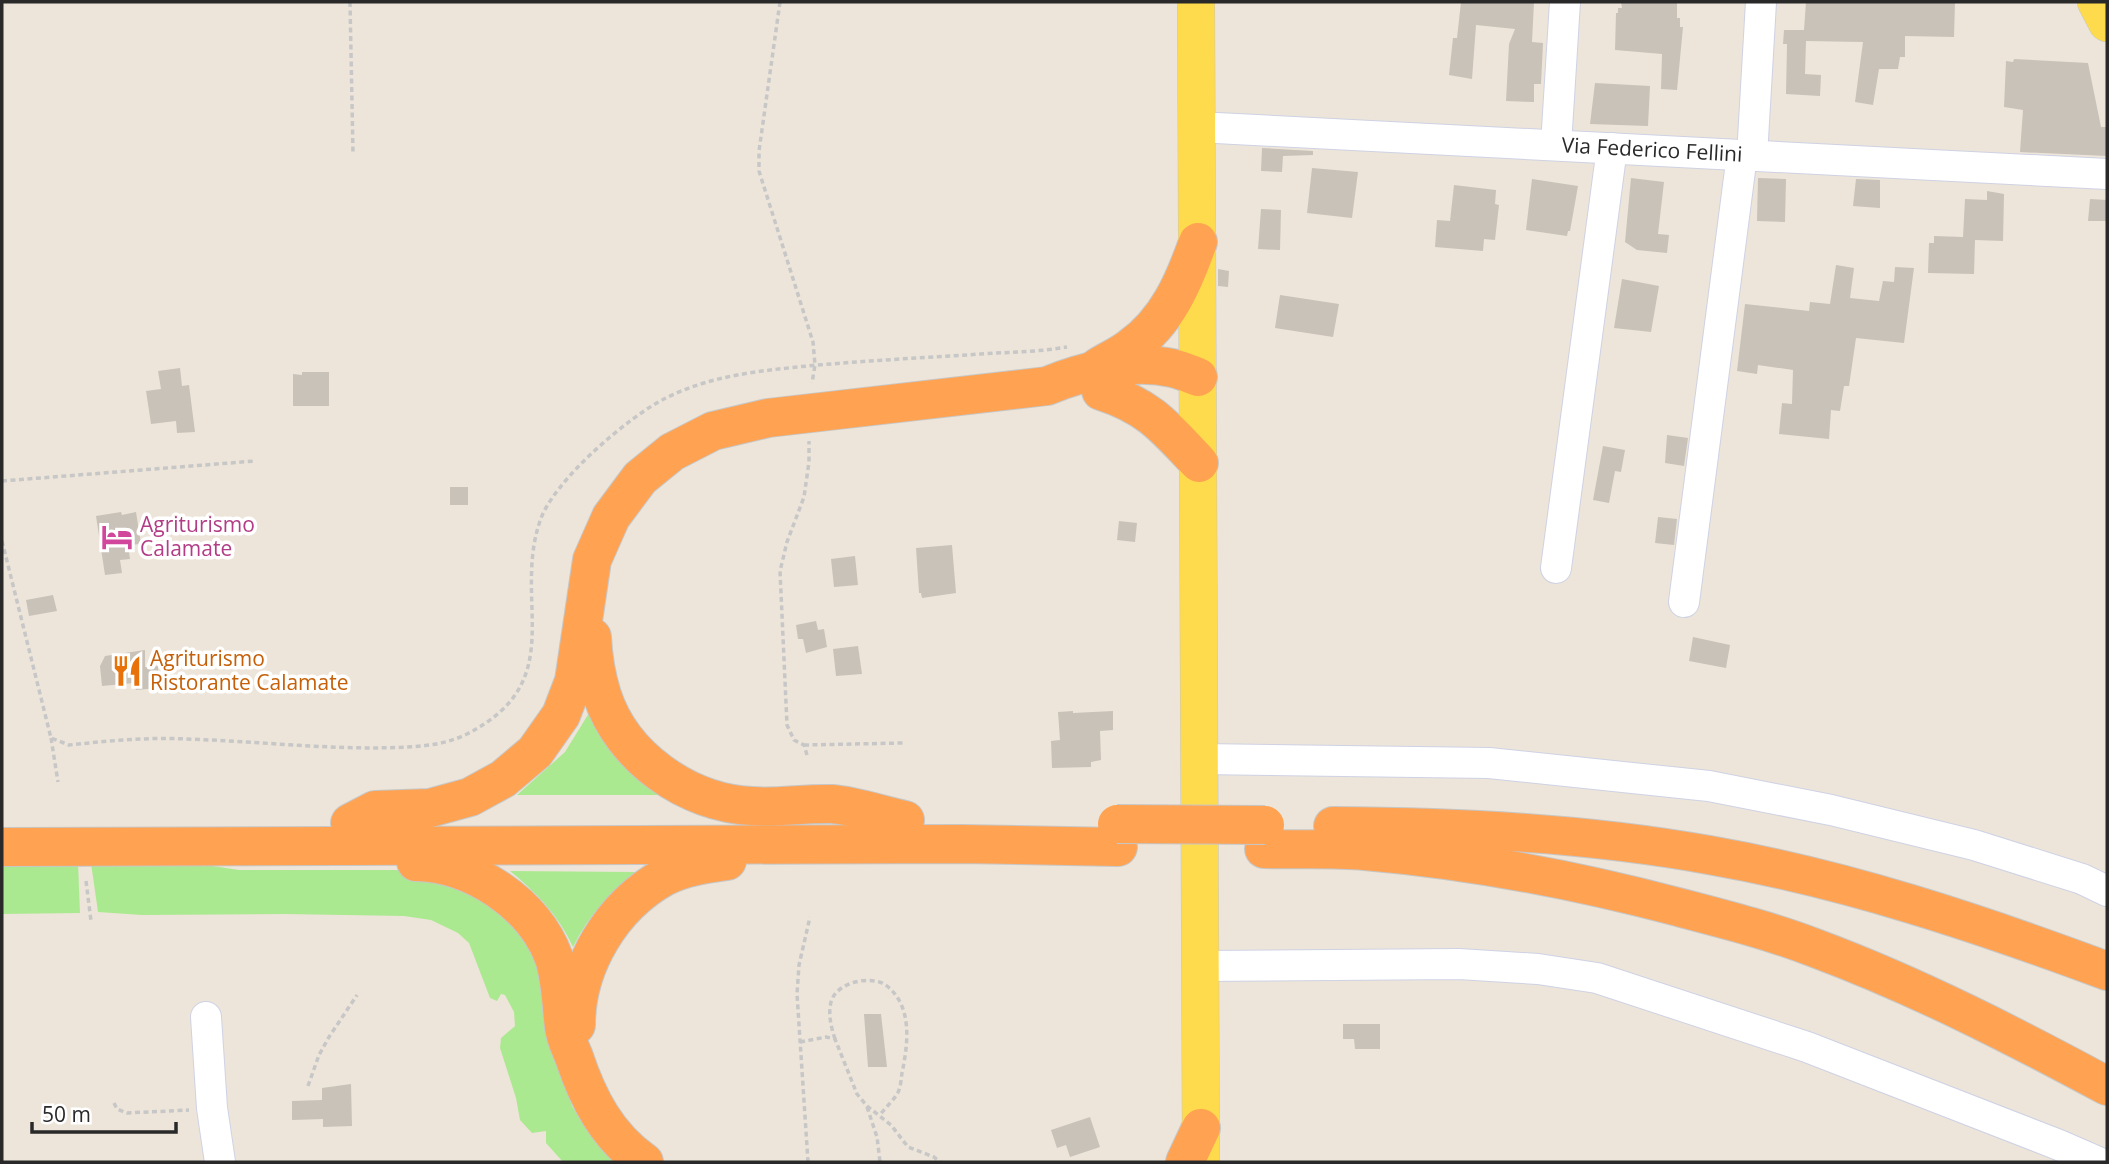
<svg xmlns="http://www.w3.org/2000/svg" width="2109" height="1164" font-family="'Open Sans',sans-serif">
<rect width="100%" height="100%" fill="#ede5d9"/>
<g fill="#abe990">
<path d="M589 713C610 752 622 769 659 795H517L565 752Z"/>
<path d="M180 861 239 870H420L455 879 535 939 558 1064 572 1106 588 1132 615 1162H563L546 1143V1131L532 1133 520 1120 516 1098 500 1048 501 1038 515 1026 514 1012 505 995 501 994 497 1001 490 998 469 943 458 933 431 920 404 916 284 914 142 915 98 912 91 863Z"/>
<path d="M2 863H78L80 913 2 914Z"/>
<path d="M510 871 635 872C609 894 588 916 573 947 559 916 536 892 510 871Z"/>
</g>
<g fill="#c8c2b9">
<path d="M1461 2H1534L1532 42 1543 43 1541 84H1534V102L1506 101 1509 44 1515 29 1476 25 1472 79 1449 75 1453 38H1457Z"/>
<path d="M1621 2 1677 3V18H1680V27H1683L1677 90 1661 89 1662 54 1615 50 1616 13H1618V8H1622Z"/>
<path d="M1806 2H1955L1954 37 1905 36V57H1900L1898 69H1879L1873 105 1855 102 1863 42 1806 41 1805 74 1821 75 1820 96 1786 94 1787 44H1783L1784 30H1804Z"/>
<path d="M2014 59 2088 63 2101 127H2107V156L2020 152 2023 110 2004 107 2006 61 2013 62Z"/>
<path d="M1595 83 1650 86 1648 126 1590 124Z"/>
<path d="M1262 148 1313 151V155L1283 156 1282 172 1261 171Z"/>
<path d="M1312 168 1358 172 1352 218 1307 213Z"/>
<path d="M1631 178 1664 182 1658 234 1669 235 1667 253 1637 250 1625 242Z"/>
<path d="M1758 178 1786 179 1785 222 1757 221Z"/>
<path d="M1532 179 1578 186 1570 231H1568L1567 236 1526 230Z"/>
<path d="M1856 179 1880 180V208L1853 206Z"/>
<path d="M1454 185 1496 190 1495 204 1499 205 1495 240 1484 239 1483 251 1435 247 1437 220 1450 221Z"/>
<path d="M1987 191 2004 194 2003 241 1975 240 1974 274 1928 273 1929 243H1934V236L1963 237 1965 199 1987 200Z"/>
<path d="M2090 199 2107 200V221H2088Z"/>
<path d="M1261 209 1281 210 1280 250 1258 249Z"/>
<path d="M1836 265 1854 268 1850 298 1879 301 1883 281 1894 282 1895 267 1914 268 1904 343 1856 338 1849 386H1844L1840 411 1831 410 1829 439 1779 434 1782 403 1792 404 1793 370 1758 365 1757 374 1737 371 1745 304 1809 311 1810 302 1830 304Z"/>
<path d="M1218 269 1229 271 1228 287 1218 286Z"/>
<path d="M1622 279 1659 286 1651 332 1614 328Z"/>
<path d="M1280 295 1339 304 1333 337 1275 328Z"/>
<path d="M180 368 182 386 189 385 195 432 177 433 176 421 151 424 146 391 161 389 158 371Z"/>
<path d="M302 372H329V406H293V374L302 375Z"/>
<path d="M1667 435 1688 438 1684 466 1665 463Z"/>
<path d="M1603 446 1625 450 1621 472 1615 471 1609 503 1593 500Z"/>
<rect x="450" y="487" width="18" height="18"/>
<path d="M121 512 122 515 136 512 141 544 128 545 130 559 120 560 122 573 105 575 96 516Z"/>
<path d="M1658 517 1677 519 1674 545 1655 543Z"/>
<path d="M1119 521 1137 523 1135 542 1117 540Z"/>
<path d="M952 545 956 593 922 598 921 593H919L916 548Z"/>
<path d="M855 556 858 585 834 587 831 559Z"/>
<path d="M53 595 57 611 29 616 26 600Z"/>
<path d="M816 621 818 630 824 629 827 647 806 653 803 639H798L796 625Z"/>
<path d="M1693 637 1730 645 1726 668 1689 661Z"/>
<path d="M858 646 862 674 836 676 833 649Z"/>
<path d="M145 650V667L158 666 159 688 136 690 134 683 102 686 100 666 105 656Z"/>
<path d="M1073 711V713L1113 711V730L1100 731 1101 760 1091 762V767L1052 768 1051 741 1060 740 1058 712Z"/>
<path d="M864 1014H881L887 1067H868Z"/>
<path d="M1343 1024H1380V1049H1355L1354 1039H1343Z"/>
<path d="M351 1084 352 1126 323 1127V1119L292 1120V1101L322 1100V1088Z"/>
<path d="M1090 1117 1100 1147 1070 1157 1066 1145 1057 1148 1051 1130Z"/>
</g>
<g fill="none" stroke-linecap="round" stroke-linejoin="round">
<defs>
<g id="minor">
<path d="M1197 127 2107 174"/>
<path d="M1556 145 1565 2"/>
<path d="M1752 156 1761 2"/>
<path d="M1556 568 1612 148"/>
<path d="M1684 602 1742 155"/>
<path d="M1200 759 1489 763 1709 786 1831 810 1974 845 2082 879 2107 891"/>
<path d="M1202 966 1459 964 1538 969 1597 978 1807 1047 2059 1145 2098 1162"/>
<path d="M206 1017 212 1108 220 1162"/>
</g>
<g id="major">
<path d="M1196 2 1201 1159"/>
<path d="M2096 2 2107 23"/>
</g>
<g id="highway">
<path d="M1098 367C1109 360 1121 355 1131 347 1167 322 1184 282 1198 242"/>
<path d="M1101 391C1150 407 1165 427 1199 463"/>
<path d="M592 637C593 657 596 676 602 695 622 757 687 803 752 806 778 808 805 803 832 804 856 806 881 815 905 820"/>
<path d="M350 823 375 810 430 808 470 797 503 779 535 752 561 715 574 681 592 560 611 517 640 478 672 452 713 431 768 418 1047 386C1083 371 1132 359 1172 368 1181 370 1190 374 1198 377"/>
<path d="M1333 826C1459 827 1586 833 1709 855 1846 879 1978 923 2107 971"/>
<path d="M2 847 962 844 1118 847"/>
<path d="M1264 849C1298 850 1332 848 1365 851 1470 860 1576 880 1678 907 1724 919 1771 931 1815 948 1917 986 2012 1035 2107 1086"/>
<path d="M416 862C472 863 534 903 554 958 561 980 561 1003 564 1027 565 1037 570 1047 574 1057 588 1099 607 1136 644 1162"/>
<path d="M576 1025C576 965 612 906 664 877 683 867 705 864 727 861"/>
<path d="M1185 1162 1201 1128"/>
</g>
</defs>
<use href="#minor" stroke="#ced2e4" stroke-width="32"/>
<use href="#major" stroke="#c7c7c7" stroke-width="38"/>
<use href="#highway" stroke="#c7c7c7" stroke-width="40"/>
<g stroke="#c7c7c7" stroke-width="3.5" stroke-dasharray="5 3.5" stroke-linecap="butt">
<path d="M350 2 353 153"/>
<path d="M780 2 759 151V171L813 342 815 365 812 383"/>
<path d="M2 481 255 461"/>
<path d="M2 541 51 738 69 745C107 741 147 737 186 739 250 741 313 748 377 748 407 747 439 748 467 734 571 681 512 603 540 521 553 481 629 416 666 398 708 377 750 372 797 367 858 361 920 358 981 354 1010 352 1039 352 1067 347"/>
<path d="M51 738 58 782"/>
<path d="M804 745 903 743"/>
<path d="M807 755 804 745 794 740 787 725 780 571 787 542 804 497 809 462V441"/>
<path d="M86 881 91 921"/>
<path d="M835 1039C831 1027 828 1014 831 1002 836 982 872 974 887 986 913 1007 908 1044 902 1073 901 1079 901 1088 897 1094 893 1101 885 1108 880 1115"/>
<path d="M800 1042 826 1037 835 1039 857 1094 867 1106 891 1125 908 1147 934 1157 940 1162"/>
<path d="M308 1086 319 1055 329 1037 357 995"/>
<path d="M114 1103 117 1109 127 1113 189 1110"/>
<path d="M867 1107 877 1137 880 1162"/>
<path d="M808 1162 797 994 799 965 810 917"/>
</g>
<use href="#minor" stroke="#fff" stroke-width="30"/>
<use href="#major" stroke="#feda4d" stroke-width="37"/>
<use href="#highway" stroke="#ffa252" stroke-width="38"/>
<defs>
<path id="highway-bridge" d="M1117 824 1265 825"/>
</defs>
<use href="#highway-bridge" stroke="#c7c7c7" stroke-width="40" stroke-linecap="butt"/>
<use href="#highway-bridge" stroke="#ffa252" stroke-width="38"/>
</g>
<defs>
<symbol id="hotel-bare" viewBox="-9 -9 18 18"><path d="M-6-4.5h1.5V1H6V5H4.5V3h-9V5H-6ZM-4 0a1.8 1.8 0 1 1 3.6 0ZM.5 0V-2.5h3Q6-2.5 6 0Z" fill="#d1479c" stroke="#fff" stroke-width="2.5" paint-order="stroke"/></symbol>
<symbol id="restaurant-bare" viewBox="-9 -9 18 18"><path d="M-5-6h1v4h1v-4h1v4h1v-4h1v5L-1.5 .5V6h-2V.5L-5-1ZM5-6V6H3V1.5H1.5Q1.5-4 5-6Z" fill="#e8710a" stroke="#fff" stroke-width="2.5" paint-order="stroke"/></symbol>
</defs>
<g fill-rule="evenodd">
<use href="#hotel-bare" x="95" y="515" width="44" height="44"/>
<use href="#restaurant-bare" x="105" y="649" width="44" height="44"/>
</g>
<g text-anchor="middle" stroke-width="7" stroke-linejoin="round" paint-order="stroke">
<g font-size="21" fill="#292929" stroke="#fff">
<text transform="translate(1652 150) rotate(3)" y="7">Via Federico Fellini</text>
</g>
<g font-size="21" fill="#b23c85" stroke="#fff" text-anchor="start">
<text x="140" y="532">Agriturismo<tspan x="140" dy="24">Calamate</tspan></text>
</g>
<g font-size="21" fill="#c56008" stroke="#fff" text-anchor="start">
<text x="150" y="666">Agriturismo<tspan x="150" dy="24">Ristorante Calamate</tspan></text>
</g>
</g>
<rect width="2109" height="1164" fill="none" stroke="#292929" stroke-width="7"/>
<path d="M32 1122v10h144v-10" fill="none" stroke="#292929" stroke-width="3.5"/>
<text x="42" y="1122" font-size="21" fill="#292929" stroke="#ffffff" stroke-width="5" paint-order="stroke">50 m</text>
</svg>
